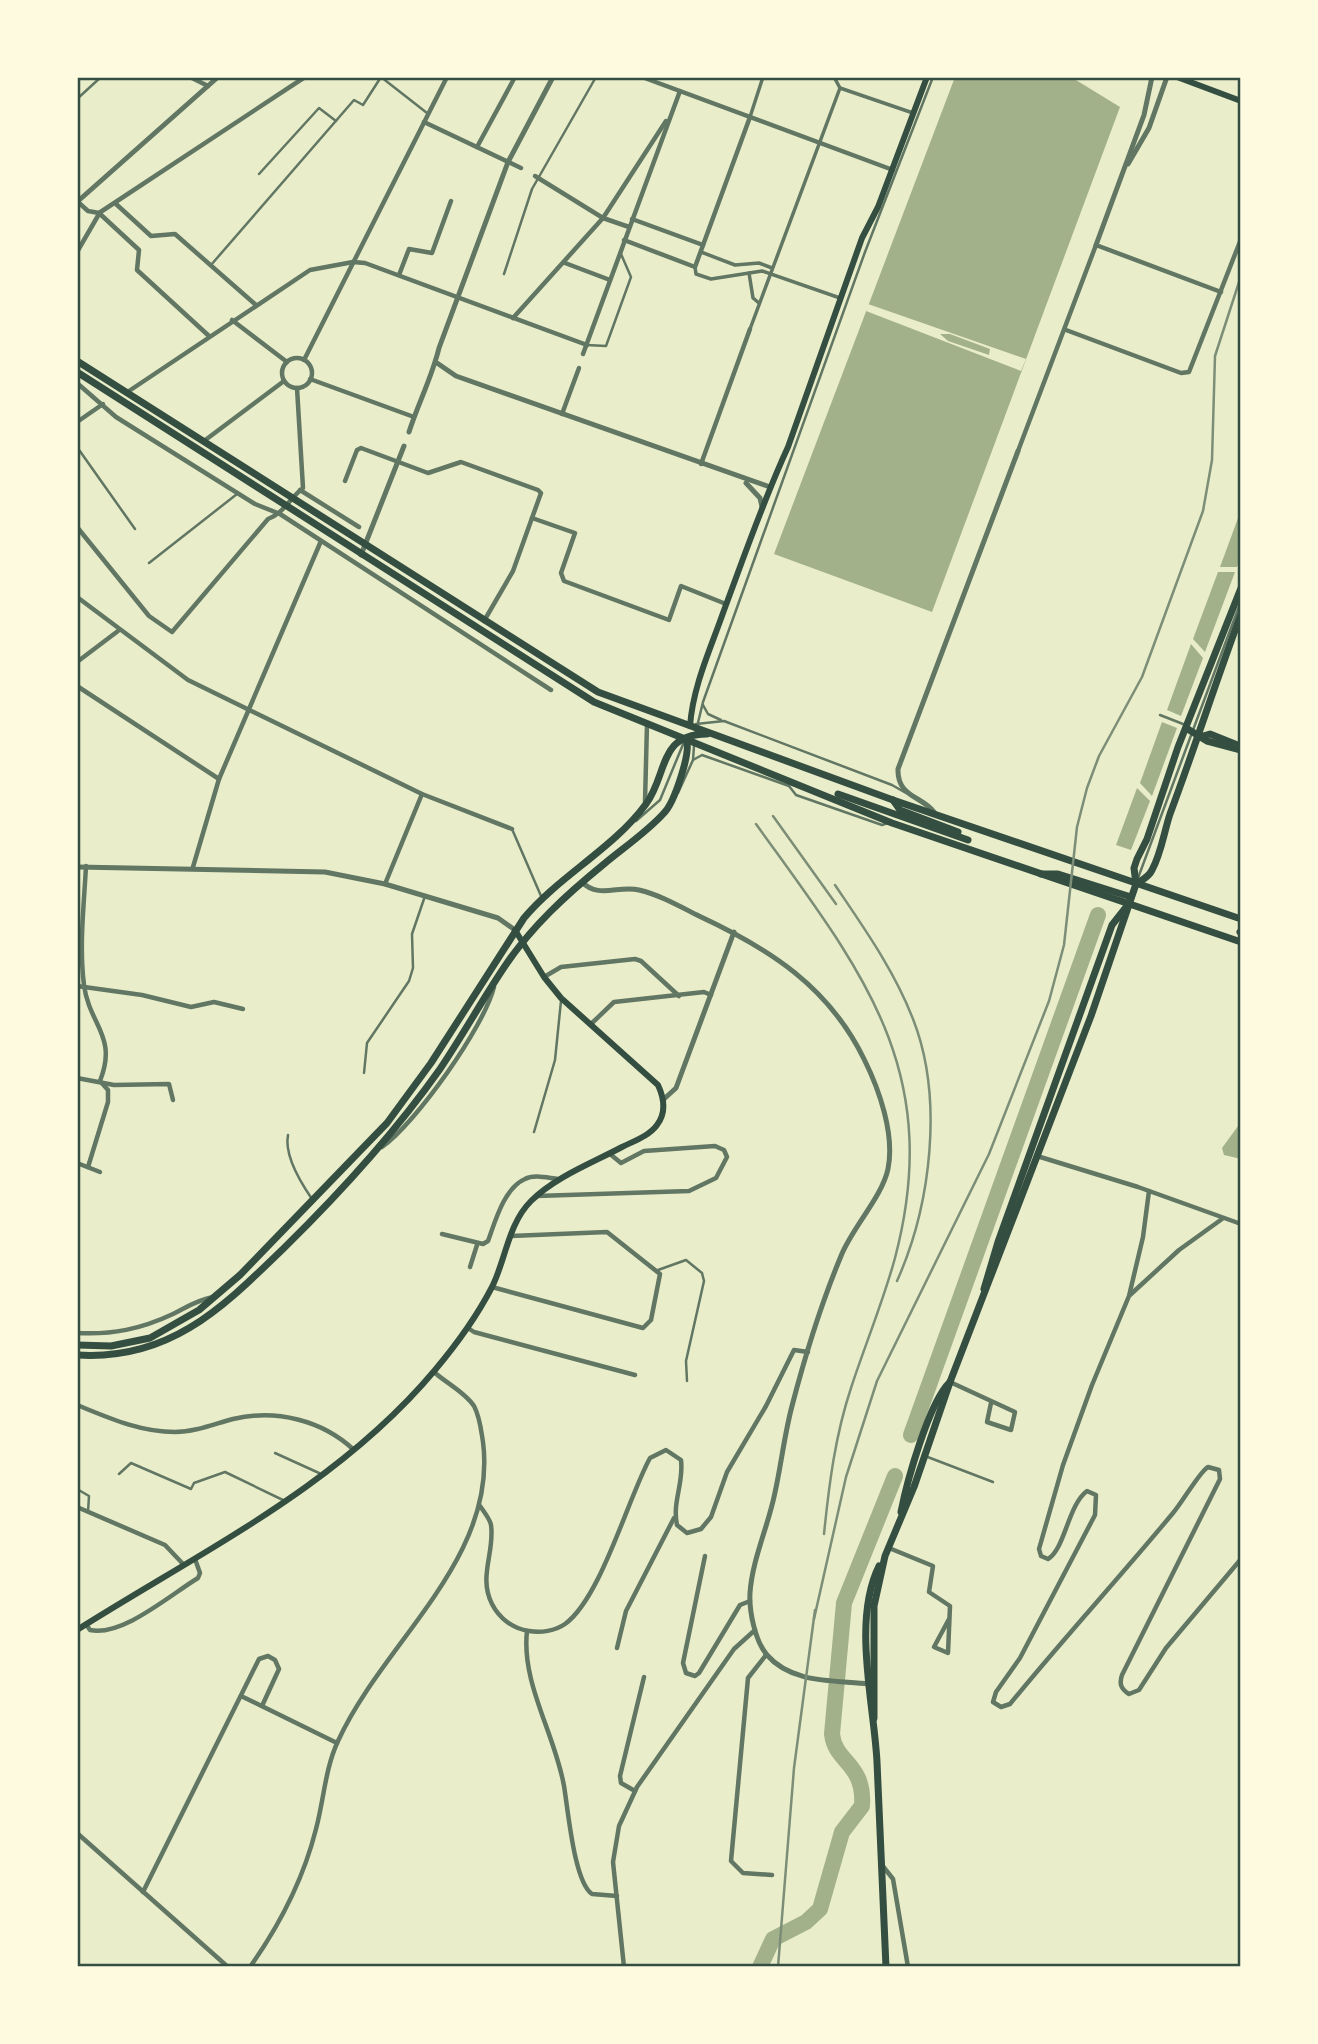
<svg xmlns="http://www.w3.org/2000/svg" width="1318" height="2044" font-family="'Varela Round',sans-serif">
<rect width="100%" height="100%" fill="#e9edc9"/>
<g fill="#a3b18a">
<path d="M955 77H1071L1120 107 932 612 774 554Z"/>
<path d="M1241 510V557L1237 567H1220Z"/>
<path d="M1218 572H1235L1205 652 1193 639Z"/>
<path d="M1191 644 1203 658 1181 716 1167 710Z"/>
<path d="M1162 722 1177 728 1152 796 1140 783Z"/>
<path d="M1137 788 1150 801 1131 850 1116 845Z"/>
<path d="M1241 1122V1159L1224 1155 1222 1148Z"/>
</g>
<path fill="#e9edc9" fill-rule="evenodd" d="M868 304 1026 359 1021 371 866 311ZM940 334H950L990 349 989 355 948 341Z"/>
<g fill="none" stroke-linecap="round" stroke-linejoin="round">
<g stroke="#a3b18a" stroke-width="16">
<path d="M911 1435 1098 915"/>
<path d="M760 1967 773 1939 806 1922 820 1909 842 1832 862 1806C865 1763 835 1763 832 1734L844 1603 895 1476"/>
</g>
<g stroke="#617663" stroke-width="2.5">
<path d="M77 99 101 77"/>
<path d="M259 174 319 108 336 121"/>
<path d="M211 265 354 100 363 105 381 77 427 113"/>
<path d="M504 274 532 189 596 77"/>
<path d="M587 345 606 346 631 277 621 254"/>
<path d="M77 447 135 529"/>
<path d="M149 563 237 494"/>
<path d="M703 705 708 714 721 720"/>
<path d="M1160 715 1183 724"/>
<path d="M696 724 724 721 892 785 906 793"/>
<path d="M695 735 703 702 865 252 933 77"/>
<path d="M693 760 694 746"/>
<path d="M789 786 796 795 882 825 888 823"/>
<path d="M678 793 693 760 702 755 789 786"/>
<path d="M636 821 660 800 684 742"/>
<path d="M512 829 541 896"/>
<path d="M1138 878 1241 601"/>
<path d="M364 1073 367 1043 409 981 413 968 412 934 425 896"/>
<path d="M534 1132 555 1060 561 1001"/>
<path d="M288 1135C284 1155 301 1183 312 1199"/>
<path d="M658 1270 686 1260 702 1273 704 1281 686 1361 687 1381"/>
<path d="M275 1453 319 1473"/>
<path d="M925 1456 993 1482"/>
<path d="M119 1474 131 1463 191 1489 194 1483 225 1472 285 1501"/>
<path d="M77 1489 89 1496 88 1512"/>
</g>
<g stroke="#617663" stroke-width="3.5">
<path d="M650 79 664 77"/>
<path d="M840 88 913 113"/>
<path d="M750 117 763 77"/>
<path d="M701 252 735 265 759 263 772 268"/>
<path d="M695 267 696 274 711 279 762 271 840 298"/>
<path d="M749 273 753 298 759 303"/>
<path d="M750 329 840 88 834 77"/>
</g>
<g stroke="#617663" stroke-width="4.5">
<path d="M190 77 208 86"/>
<path d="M642 77 893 170"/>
<path d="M424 122 521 168"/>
<path d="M477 147 515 77"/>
<path d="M535 176 603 218 629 227"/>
<path d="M78 202 88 211 99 213 139 250 137 270 209 336"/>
<path d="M116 204 151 236 175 234 256 305"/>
<path d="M99 213 305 77"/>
<path d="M632 219 703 245"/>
<path d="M624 240 695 267 750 117"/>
<path d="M77 252 99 214"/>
<path d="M565 263 610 280"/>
<path d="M399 275 409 249 432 253 451 201"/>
<path d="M513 318 603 218 666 121"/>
<path d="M232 320 287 362"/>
<path d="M1066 330 1181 373 1189 372 1241 239"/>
<path d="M583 354 680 91"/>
<circle cx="297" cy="373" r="15"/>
<path d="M304 360 447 77"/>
<path d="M310 379 414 417"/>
<path d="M77 383 116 417 255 504 280 514 551 690"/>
<path d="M126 393 310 270 353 262 365 263 587 345"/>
<path d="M562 414 579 368"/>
<path d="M77 422 103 404"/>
<path d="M204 441 284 381"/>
<path d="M1018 451 1096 245 1221 292"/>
<path d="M701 464 750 329"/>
<path d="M345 481 357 450 361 448 428 473 461 462 538 490 541 493 532 518 575 533 561 573 564 581 669 620 681 586 726 604"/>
<path d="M300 490 359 527"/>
<path d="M77 527 149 616 172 632 268 519C284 513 289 499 303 488L297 388"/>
<path d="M77 597 188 680 422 794 512 829"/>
<path d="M484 621 513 571 532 518"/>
<path d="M77 662 118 631"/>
<path d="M77 686 219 779"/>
<path d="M645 802 647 724"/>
<path d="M86 866C84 905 79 946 84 985 89 1025 118 1036 100 1081L108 1090V1102L88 1167"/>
<path d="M193 867 219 779 321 541"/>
<path d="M385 884 422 794"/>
<path d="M544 977 561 967 635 959 641 961 679 996"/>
<path d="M77 986 142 995 191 1007 214 1002 243 1009"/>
<path d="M591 1024 614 1002 704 992 711 995"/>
<path d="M77 1078 114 1085 169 1084 173 1100"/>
<path d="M382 1147C416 1123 484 1027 494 987"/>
<path d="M1037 1156 1138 1187 1241 1224"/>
<path d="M77 1163 100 1172"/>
<path d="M1149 1191 1143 1237 1129 1296 1092 1385 1063 1465 1039 1549 1041 1556 1048 1559C1065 1549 1068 1505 1087 1491L1096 1495 1095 1515 1020 1658 996 1692 993 1702 1001 1707 1010 1704C1063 1639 1120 1577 1173 1513 1182 1503 1200 1471 1208 1467L1219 1470 1220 1479 1122 1675C1119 1684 1121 1689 1129 1694L1139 1690 1166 1648 1241 1559"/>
<path d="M537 1196 689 1191 716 1178 727 1157 724 1150 715 1146 644 1151 621 1163 610 1154"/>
<path d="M442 1234 483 1244 488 1241C495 1222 504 1188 525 1179 534 1174 548 1178 558 1179"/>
<path d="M470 1267 477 1245"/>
<path d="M492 1287 643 1328 651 1320 660 1274 607 1232 511 1236"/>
<path d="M1130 1295 1179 1250 1222 1219"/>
<path d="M468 1328 474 1332 635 1375"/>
<path d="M77 1333C112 1335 141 1329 173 1314 187 1307 197 1300 213 1297"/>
<path d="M950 1382 1015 1412 1011 1430 987 1422 991 1403"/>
<path d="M77 1405C109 1418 140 1432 175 1432 195 1432 214 1424 233 1419 276 1409 322 1420 354 1450"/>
<path d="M480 1506C484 1512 490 1519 491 1525 495 1552 478 1577 492 1604 499 1618 513 1629 529 1631 541 1633 555 1631 565 1624 601 1598 628 1498 650 1458L666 1450 681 1460C684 1483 672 1502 677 1525L687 1533 701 1529 711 1517 727 1472 766 1406 794 1350 808 1352"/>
<path d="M77 1507 165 1545 184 1565"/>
<path d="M889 1548 933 1566 929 1592 950 1606 948 1653 934 1647 949 1619"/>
<path d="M705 1556 683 1663 686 1673 695 1676 699 1673 740 1605 750 1601"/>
<path d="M86 1624 90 1630C122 1637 170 1595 198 1578L200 1573 195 1559"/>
<path d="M527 1631C521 1683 555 1734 564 1786 568 1809 574 1882 592 1894L617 1896"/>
<path d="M617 1648 626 1611 674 1518"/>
<path d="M766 1655 748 1678 731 1861 743 1873 772 1875"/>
<path d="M241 1696 337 1743"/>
<path d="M635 1791 621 1783 620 1776 644 1677"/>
<path d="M77 1833 228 1967"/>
<path d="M882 1865 893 1879 908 1967"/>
<path d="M143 1892 259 1659 268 1656 275 1660 279 1669 262 1706"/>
<path d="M250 1967C279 1926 304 1877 316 1829 324 1799 325 1769 338 1741 383 1642 498 1559 483 1442 481 1430 480 1417 474 1406 465 1392 446 1383 434 1372"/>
<path d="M624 1967 613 1862 619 1826 637 1787 734 1649 755 1630"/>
</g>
<g stroke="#617663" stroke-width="5">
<path d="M1128 164 1149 128 1167 77"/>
<path d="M77 202 218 77"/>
<path d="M1096 245 1144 115 1152 77"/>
<path d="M437 363 456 376 770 487"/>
<path d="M409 432C418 404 432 377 439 348L508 162 553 77"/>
<path d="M746 483 760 498 762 507"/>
<path d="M361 555 404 446"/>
<path d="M934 812C922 796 897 797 898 769L1018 451"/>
<path d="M77 867 325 872 385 884 498 918 515 930"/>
<path d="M582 882C598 899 619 885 639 890 660 895 679 906 699 916 770 949 829 987 864 1059 879 1089 895 1134 888 1169 882 1197 852 1228 841 1256 821 1304 805 1356 792 1406 784 1436 781 1467 774 1497 767 1529 752 1561 750 1593 749 1611 755 1641 767 1655 792 1684 835 1680 869 1684"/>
<path d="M664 1099 676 1088 734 932"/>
</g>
<g stroke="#344e41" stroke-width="6">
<path d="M1177 77 1241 101"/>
<path d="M690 726C693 686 710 650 723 613 744 557 763 501 788 447L862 238 878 207 927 77"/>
<path d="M77 1630C202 1551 338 1486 435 1370 456 1345 477 1316 492 1287 506 1259 508 1224 531 1201 555 1177 592 1163 622 1147 634 1141 649 1136 657 1125 667 1112 664 1098 658 1085L561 998 544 977 515 930"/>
</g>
<g stroke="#344e41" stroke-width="7">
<path d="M77 361 598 692 893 800 1241 919"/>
<path d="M77 372 594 702 892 823 1241 942"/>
<path d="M1186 728 1207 741 1241 750"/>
<path d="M1203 736 1210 734 1240 746"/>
<path d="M838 794 968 840"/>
<path d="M893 800 900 810 958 832"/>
<path d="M1041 874H1058L1131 897"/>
<path d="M1136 884 1134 868 1137 859 1147 839 1178 747 1241 588"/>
<path d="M1240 932 1241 933"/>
<path d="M984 1289 998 1242 1112 925 1127 906"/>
<path d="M77 1345 111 1346 150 1338 199 1310 240 1275 387 1123 431 1063 524 918C559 876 614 848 646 804 668 774 658 734 707 734"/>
<path d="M77 1355C170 1361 222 1308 284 1248 341 1192 394 1134 440 1069 463 1035 482 1000 505 966 532 926 566 895 604 864 623 848 647 832 664 813 674 803 692 751 686 739"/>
<path d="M901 1512C907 1481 929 1402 950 1382"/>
<path d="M879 1566C852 1621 874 1703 877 1762 880 1831 883 1899 886 1967"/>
<path d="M874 1718V1606L885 1556 914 1487 950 1382 1091 1016 1136 884C1142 880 1149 877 1152 870 1161 854 1164 832 1170 814 1195 747 1216 681 1241 614"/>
</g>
<g stroke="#7c8e77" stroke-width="2.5">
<path d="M773 816 836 904"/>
<path d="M756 824C860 969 945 1068 895 1258 883 1302 865 1345 851 1388 835 1436 829 1485 824 1534"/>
<path d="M835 885C864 928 894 970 913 1019 944 1098 931 1205 897 1281"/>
<path d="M814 1619 846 1477 877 1381 989 1154 1049 1001 1064 945 1077 827 1087 788 1099 756 1142 677 1203 511 1212 460 1215 356 1241 276"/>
<path d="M778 1967 794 1768 815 1610"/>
</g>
</g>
<rect width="1318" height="2044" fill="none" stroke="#fefae0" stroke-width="158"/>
<rect x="79" y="79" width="1160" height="1886" fill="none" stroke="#344e41" stroke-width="2.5"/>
</svg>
